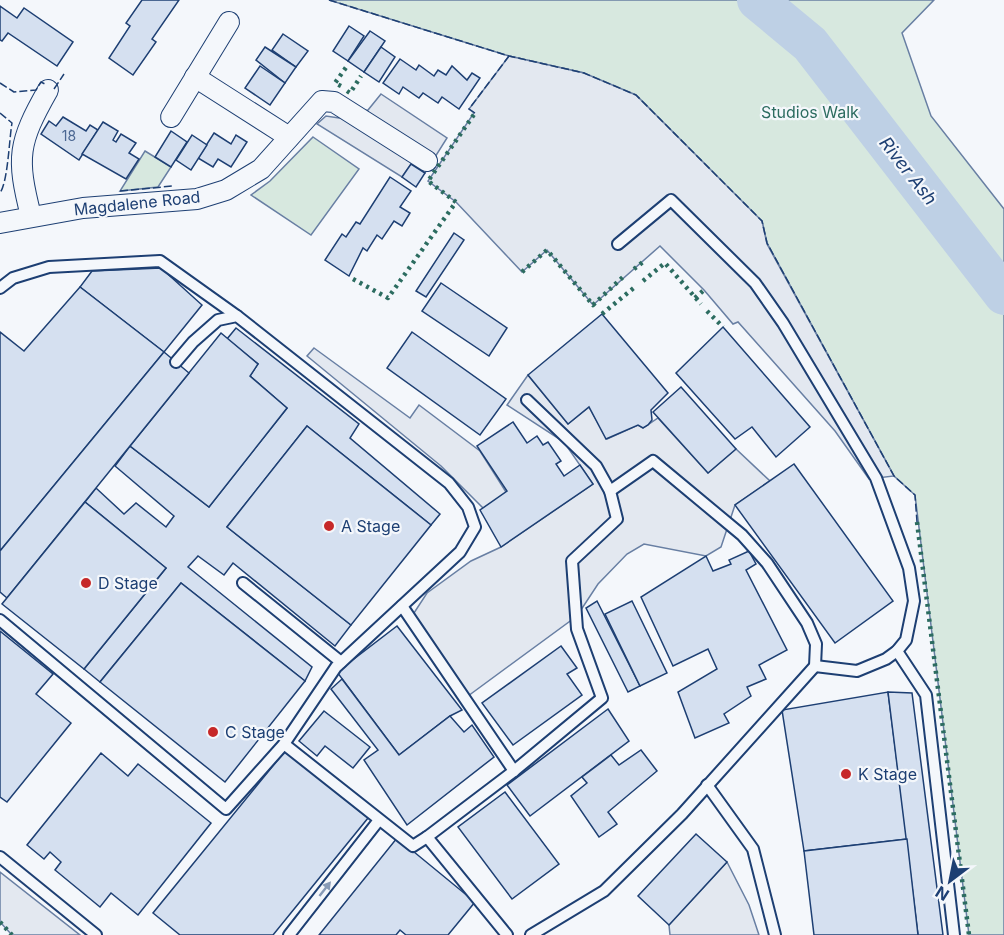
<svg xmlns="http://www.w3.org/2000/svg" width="1004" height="935" font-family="Inter,sans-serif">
<rect width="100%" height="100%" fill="#f4f7fb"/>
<g fill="#d7e8df" stroke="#687fa3" stroke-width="1.5">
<path d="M329 0H934L902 33 931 116 1004 209V935H969L915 495 894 476 767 243 762 221 584 73 509 56Z"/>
<path d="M313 137 359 169 311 235 251 195 270 181Z"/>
<path d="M145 151 171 167 158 187 120 191Z"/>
</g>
<g fill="#e3e8f0" stroke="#687fa3" stroke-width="1.5">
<path d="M509 56 584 73 636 95 762 221 767 244 894 476 869 479 835 431 738 322 733 324 704 290 660 246 593 305 547 250 522 272 456 202 428 181 474 113 469 109Z"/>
<path d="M381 94 447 138 425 173 411 164 402 177 317 124 326 116 339 118 368 110Z"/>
<path d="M314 348 410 418 419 405 480 451 511 500 488 513 441 466 307 356Z"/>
<path d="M528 375 568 424 589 407 607 439 638 425 643 428 658 418 708 473 736 449 770 481 735 505 721 547 706 556 644 544 627 554 598 584 577 616 468 696 412 616 427 593 471 561 501 547 593 484 564 442 507 405Z"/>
<path d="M727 862 749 905 759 935H670L669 925Z"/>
<path d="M0 872 80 935H12L0 922Z"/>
</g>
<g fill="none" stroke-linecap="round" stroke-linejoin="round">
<path stroke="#bed0e5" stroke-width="40" d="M757 0 810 44 1004 295"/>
</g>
<g fill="#d5e0f0" stroke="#1d3f73" stroke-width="1.5">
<path d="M142 0H179L152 39 156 42 133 75 109 58 130 26 126 23Z"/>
<path d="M0 6 17 18 24 8 73 42 57 66 8 33 2 41 0 40Z"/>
<path d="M349 26 364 36 348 61 333 51Z"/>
<path d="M370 31 385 41 364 72 348 61Z"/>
<path d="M283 34 308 51 296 67 272 50Z"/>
<path d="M265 47 296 67 285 83 256 60Z"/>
<path d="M381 47 395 57 379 82 364 72Z"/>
<path d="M400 59 416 70 419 65 434 76 438 70 446 75 452 66 467 80 472 73 480 78 459 109 442 97 438 103 423 93 419 98 403 87 399 94 383 83Z"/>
<path d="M260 66 285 83 270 105 245 88Z"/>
<path d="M63 117 86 131 90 125 98 130 79 160 41 134 49 121 56 126Z"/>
<path d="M103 122 118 131 113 140 116 142 121 134 136 143 129 153 139 159 126 179 82 154Z"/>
<path d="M171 131 187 142 171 167 155 157Z"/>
<path d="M214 133 231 144 236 135 247 142 231 167 218 159 213 167 198 158Z"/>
<path d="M192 135 207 145 191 170 176 160Z"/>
<path d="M411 164 425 173 416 187 402 177Z"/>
<path d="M390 177 411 191 400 207 410 213 402 226 394 221 382 239 377 235 367 251 363 248 349 276 325 260 342 234 346 237 356 222 360 224Z"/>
<path d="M454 233 464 240 426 297 416 291Z"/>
<path d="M161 268 202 305 164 352 80 287 92 271Z"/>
<path d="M441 283 507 328 489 356 422 311Z"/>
<path d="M80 287 164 352 0 551V332L24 351Z"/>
<path d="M602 314 668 393 651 410 652 420 648 425 643 428 638 425 606 439 589 407 568 424 528 375Z"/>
<path d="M723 327 810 427 776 457 752 427 735 439 676 373Z"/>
<path d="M236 328 359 424 350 438 440 514 431 525 307 426 227 527 351 625 335 646 233 563 224 575 198 556 188 567 312 667 305 681 181 583 100 682 84 669 166 568 85 502 96 488 124 514 136 503 166 527 174 516 115 466 130 446 209 507 287 408 250 376 258 364 227 339Z"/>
<path d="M412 332 506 399 480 435 387 368Z"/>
<path d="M221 333 258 364 250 376 287 408 209 507 130 446Z"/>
<path d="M164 352 189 373 7 598 0 592V551Z"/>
<path d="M681 387 736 449 708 473 653 412Z"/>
<path d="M513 422 527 443 537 436 543 445 548 442 561 461 556 464 564 476 580 465 593 484 501 547 480 510 507 491 477 446Z"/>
<path d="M307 426 431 525 351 625 227 527Z"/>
<path d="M794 464 893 601 835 643 735 505Z"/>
<path d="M85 502 166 568 84 669 2 604Z"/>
<path d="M749 551 756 564 746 570 787 650 759 665 766 679 747 687 751 696 724 714 729 723 695 738 678 692 717 669 708 649 673 666 641 597 706 556 713 571 731 564 729 560Z"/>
<path d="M181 583 305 681 225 782 100 682Z"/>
<path d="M597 601 640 686 628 692 586 608Z"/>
<path d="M632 601 667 673 640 686 605 614Z"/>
<path d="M397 626 462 710 450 716 399 755 337 672Z"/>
<path d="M0 631 53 674 36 694 71 723 7 802 0 797Z"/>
<path d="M561 646 577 668 567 674 582 695 513 745 482 703Z"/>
<path d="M342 679 399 755 450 716 464 732 472 725 494 757 407 825 364 760 378 750 331 689Z"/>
<path d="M888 692 907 839 804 851 782 710Z"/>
<path d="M888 692 912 693 943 935H918Z"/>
<path d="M608 709 629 741 530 816 507 785Z"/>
<path d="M324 711 370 747 353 768 325 746 317 756 299 741Z"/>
<path d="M641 750 657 771 608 812 617 824 599 837 571 796 587 783 582 777 611 755 619 765Z"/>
<path d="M285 751 368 818 273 935H180L153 913Z"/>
<path d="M101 753 128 776 138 764 211 823 138 915 111 893 100 907 55 870 61 862 50 852 44 859 27 845Z"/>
<path d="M505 792 559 864 512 899 458 827Z"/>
<path d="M696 834 727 862 669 925 638 896Z"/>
<path d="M397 838 475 902 448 935H406L400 930 396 935H319Z"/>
<path d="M907 839 918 935H814L804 851Z"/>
</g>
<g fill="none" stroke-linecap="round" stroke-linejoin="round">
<defs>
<g id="service">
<path d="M618 244 671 200 755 283 783 323 876 478 909 568 914 601 906 640 897 651 886 659 857 671 815 666"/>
<path d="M0 288 13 278 49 267 160 261 237 316"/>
<path d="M527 400 596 466 610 491"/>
<path d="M243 583 341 662"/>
<path d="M402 606 514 771"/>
<path d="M0 620 226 809 284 744 336 667 460 552 475 527 468 507 449 483 237 316 218 320 193 342 176 362"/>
<path d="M897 651 926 695 954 935"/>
<path d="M284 744 413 846 427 837"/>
<path d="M707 785 753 849 775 935"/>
<path d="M0 857 96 935"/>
<path d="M289 935 379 820"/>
<path d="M507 935 427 837 514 771 602 698 577 629 572 561 617 519 610 491 653 461 742 535 767 563 807 623 816 644 815 666 682 814 604 891 531 935"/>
</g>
<g id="minor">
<path d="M195 77 289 137"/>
<path d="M171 117 229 22"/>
<path d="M31 216C16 157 18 143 48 90"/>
<path d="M0 223 83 208 197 199 226 190 261 169 322 101 334 102 427 161"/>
</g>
</defs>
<use href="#service" stroke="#1d3f73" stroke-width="14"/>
<use href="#minor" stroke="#1d3f73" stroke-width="22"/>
<use href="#service" stroke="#f4f7fb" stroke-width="10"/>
<use href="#minor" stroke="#f4f7fb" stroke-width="20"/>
<g stroke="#2c6c60" stroke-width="4.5" stroke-dasharray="3 4.5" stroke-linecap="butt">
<path d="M341 86 335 83 347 66"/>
<path d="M347 91 350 93 361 76"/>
<path d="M634 269 643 262"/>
<path d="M522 272 547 250 593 305 624 276"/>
<path d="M353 279 388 298 456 202 428 181 475 113"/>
<path d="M643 281 665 263 701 304"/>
<path d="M695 298 704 290"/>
<path d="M707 311 723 327"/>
<path d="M602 314 635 287"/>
<path d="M917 522 969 935"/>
<path d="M0 922 12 935"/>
</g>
<g stroke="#1d3f73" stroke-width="1.5" stroke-dasharray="8 3" stroke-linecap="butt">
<path d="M329 0 509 56 584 73 636 95 762 221 767 243 894 476 915 495 917 522"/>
<path d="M0 83 14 92 36 90 41 82 47 85"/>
<path d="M54 89 64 74"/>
<path d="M0 113 12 123C9 141 8 181 0 193"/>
<path d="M475 113 469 109 509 56"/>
<path d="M120 191 173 186"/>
</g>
</g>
<defs><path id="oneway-solid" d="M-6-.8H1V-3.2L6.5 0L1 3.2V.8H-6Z" transform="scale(1.5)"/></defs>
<use fill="#889bb7" href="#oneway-solid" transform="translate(325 889) rotate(-52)"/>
<g fill="#c62828" stroke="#f4f7fb" stroke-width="2">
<circle cx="329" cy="526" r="6"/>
<circle cx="86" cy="583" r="6"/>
<circle cx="213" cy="732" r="6"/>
<circle cx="846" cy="774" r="6"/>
</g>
<g text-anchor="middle" stroke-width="4.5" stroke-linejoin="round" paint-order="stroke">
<g font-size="14" fill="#4b6792">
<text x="69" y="141">18</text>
</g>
<g font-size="16" fill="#2c6c60" stroke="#f4f7fb">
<text x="810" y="118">Studios Walk</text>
</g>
<g font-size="16" fill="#1d3f73" stroke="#f4f7fb">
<text transform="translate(137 203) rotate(-6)" y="6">Magdalene Road</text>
</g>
<g font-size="16" fill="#1d3f73" stroke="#f4f7fb" text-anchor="start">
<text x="341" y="532">A Stage</text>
<text x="98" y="589">D Stage</text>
<text x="225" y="738">C Stage</text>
<text x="858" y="780">K Stage</text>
</g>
<g font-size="18" font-style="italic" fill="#1d3f73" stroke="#f4f7fb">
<text transform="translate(908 171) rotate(52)" y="6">River Ash</text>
</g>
</g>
<g transform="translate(950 881) rotate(212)" stroke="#f4f7fb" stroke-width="4.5" paint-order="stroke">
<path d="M0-4.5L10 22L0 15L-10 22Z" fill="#1d3f73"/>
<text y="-9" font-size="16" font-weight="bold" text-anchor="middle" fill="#1d3f73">N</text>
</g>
</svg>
